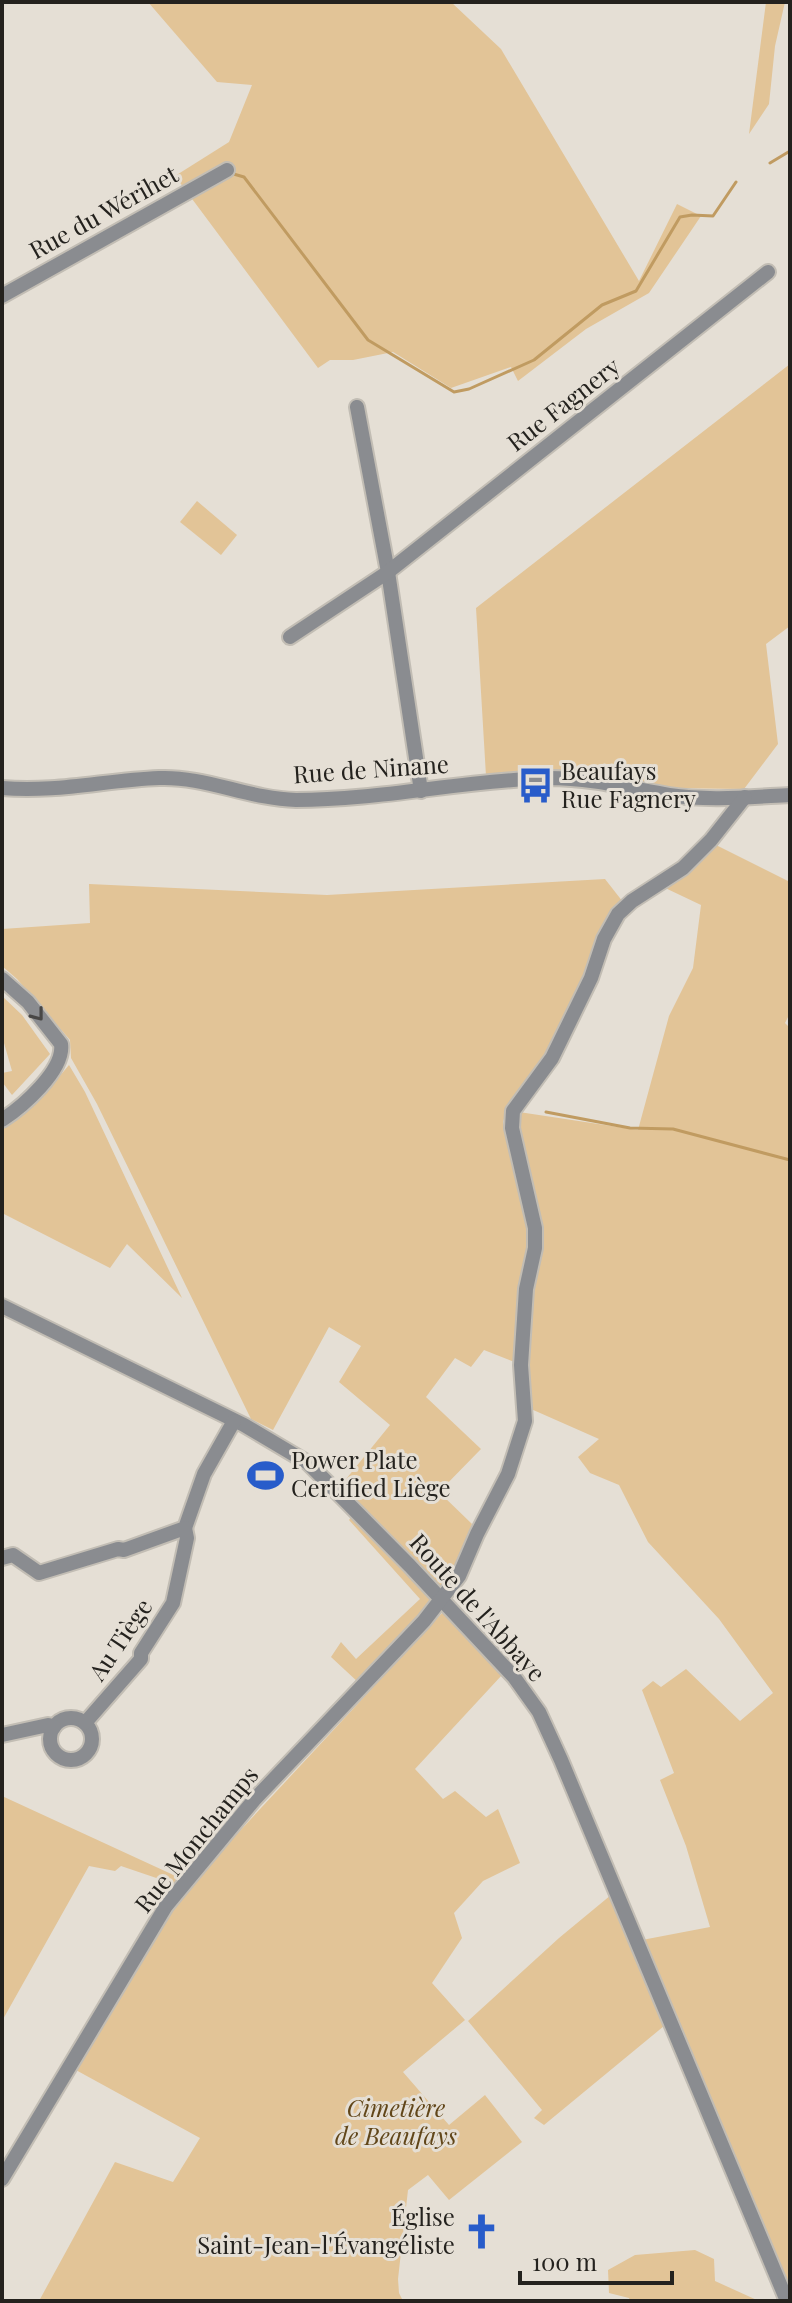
<svg xmlns="http://www.w3.org/2000/svg" width="792" height="2303" font-family="'Playfair Display',serif">
<rect width="100%" height="100%" fill="#e5dfd5"/>
<g fill="#e2c497">
<path d="M148 2H451L501 49 639 281 677 204 701 216 649 293 586 329 518 381 511 367 451 388 393 352 353 360H330L318 368 175 176 229 142 252 85 217 82Z"/>
<path d="M766 2H785L775 46 769 104 749 134Z"/>
<path d="M790 364V626L766 644 778 744 744 789 665 788 611 776 555 773 486 776 476 608Z"/>
<path d="M197 501 237 535 221 555 180 522Z"/>
<path d="M714 844 790 882V1013L785 1023 790 1028V2294L642 1940 710 1927 686 1846 660 1780 674 1773 642 1690 653 1681 661 1687 686 1669 740 1721 773 1693 719 1619 648 1542 619 1485 590 1473 578 1457 599 1439 531 1409 527 1355 531 1281 540 1240 515 1127 519 1112 638 1130 669 1016 693 968 701 905 661 886Z"/>
<path d="M605 879 623 902 554 1040 506 1112 503 1122 532 1233 517 1363 484 1350 471 1367 455 1358 426 1397 481 1449 439 1492 472 1524 443 1594 342 1484 390 1425 339 1382 361 1346 329 1327 273 1430 251 1419 97 1104 71 1058 70 1040 17 979 2 966V929L90 923 89 884 327 895Z"/>
<path d="M2 996 22 1015 50 1054 12 1095 3 1083 2 1073 12 1071 2 1036Z"/>
<path d="M69 1065 85 1092 182 1298 127 1244 110 1268 2 1213V1128L37 1103Z"/>
<path d="M354 1513 434 1599 359 1683 331 1657 341 1642 356 1659 420 1599 349 1520Z"/>
<path d="M443 1612 502 1675 415 1769 443 1799 455 1791 486 1817 498 1809 520 1863 483 1881 454 1913 462 1938 432 1983 465 2020 403 2072 449 2125 485 2095 522 2142 449 2200 428 2175 408 2190 398 2279 399 2293 403 2301H39L115 2162 173 2182 200 2138 74 2069 184 1891Z"/>
<path d="M2 1796 180 1878 174 1884 121 1866 115 1871 89 1866 2 2021Z"/>
<path d="M611 1895 664 2026 544 2125 534 2118 542 2110 468 2021 559 1938Z"/>
<path d="M695 2250 714 2259 715 2281 759 2301H630L629 2298 609 2293 608 2270 635 2255Z"/>
</g>
<g fill="none" stroke-linecap="round" stroke-linejoin="round">
<g stroke="#c09b61" stroke-width="3">
<path d="M770 163 790 151"/>
<path d="M230 173 244 177 368 340 454 392 469 389 534 360 602 305 636 291 680 217 692 215 713 216 736 182"/>
<path d="M546 1112 630 1128 673 1129 790 1160"/>
</g>
<defs>
<g id="minor">
<path d="M2 296 227 170"/>
<path d="M357 407 388 572 421 791"/>
<path d="M290 637 388 572 768 272"/>
<path d="M2 788C55 793 106 780 159 778 205 776 249 799 296 800 381 800 464 780 549 778 590 778 629 788 669 795 708 801 750 797 790 795"/>
<path d="M2 979 28 1002 61 1044C65 1070 22 1107 2 1120"/>
<path d="M2 1306 244 1425 308 1463 410 1566 514 1677 539 1712 561 1760 787 2301"/>
<path d="M2 1558 13 1555 39 1573 118 1549 124 1550 185 1528 204 1474 234 1421"/>
<circle cx="71" cy="1739" r="21"/>
<path d="M85 1723 141 1659V1653L173 1603 187 1538 185 1528"/>
<path d="M2 1735 48 1725 54 1727"/>
<path d="M2 2179 166 1906 254 1800 424 1621 459 1576 477 1534 508 1474 525 1421 521 1365 526 1289 535 1248V1228L512 1128 513 1111 552 1058 591 978 604 939 618 914 632 901 683 868 711 840 745 797"/>
</g>
</defs>
<use href="#minor" stroke="#c2bdb4" stroke-width="18"/>
<use href="#minor" stroke="#8a8c90" stroke-width="14"/>
</g>
<defs><path id="oneway-chevron" d="M-2-3.5L2.5 0L-2 3.5" fill="none" stroke-width="1.6" stroke-linecap="round" stroke-linejoin="round" transform="scale(2)"/></defs>
<use stroke="#484746" href="#oneway-chevron" transform="translate(38 1015) rotate(52)"/>
<defs>
<symbol id="bus-bare" viewBox="-9 -9 18 18"><path d="M-5-6H5V4H4V6H2V4H-2V6H-4V4H-5ZM-3.5-4V0h7V-4ZM-3.5 1.2v1.5H-2V1.2ZM2 1.2v1.5H3.5V1.2Z" fill="#285cca" stroke="#e5dfd5" stroke-width="2.5" paint-order="stroke"/></symbol>
<symbol id="stadium-bare" viewBox="-9 -9 18 18"><path d="M0-5a6.5 5 0 1 0 0 10a6.5 5 0 1 0 0-10ZM-3.5-1.8h7v3.6h-7Z" fill="#285cca" stroke="#e5dfd5" stroke-width="2.5" paint-order="stroke"/></symbol>
<symbol id="church-bare" viewBox="-9 -9 18 18"><path d="M-1.2-6h2.4v3.5h3.3v2.4h-3.3V6h-2.4V-.1h-3.3v-2.4h3.3Z" fill="#285cca" stroke="#e5dfd5" stroke-width="2.5" paint-order="stroke"/></symbol>
</defs>
<g fill-rule="evenodd">
<use href="#bus-bare" x="510" y="760" width="51" height="51"/>
<use href="#stadium-bare" x="240" y="1450" width="51" height="51"/>
<use href="#church-bare" x="456" y="2206" width="51" height="51"/>
</g>
<g text-anchor="middle" stroke-width="6" stroke-linejoin="round" paint-order="stroke">
<g font-size="24" fill="#24221e" stroke="#e5dfd5">
<text transform="translate(104 213) rotate(-29)" y="8">Rue du Wérihet</text>
<text transform="translate(564 405) rotate(-38)" y="8">Rue Fagnery</text>
<text transform="translate(371 770) rotate(-4)" y="8">Rue de Ninane</text>
<text transform="translate(477 1608) rotate(48)" y="8">Route de l'Abbaye</text>
<text transform="translate(121 1640) rotate(-56)" y="8">Au Tiège</text>
<text transform="translate(197 1840) rotate(-51)" y="8">Rue Monchamps</text>
</g>
<g font-size="24" fill="#24221e" stroke="#e5dfd5" text-anchor="start">
<text x="561" y="780">Beaufays<tspan x="561" dy="28">Rue Fagnery</tspan></text>
<text x="291" y="1469">Power Plate<tspan x="291" dy="28">Certified Liège</tspan></text>
<text x="455" y="2226" text-anchor="end">Église<tspan x="455" dy="28">Saint-Jean-l'Évangéliste</tspan></text>
</g>
<g font-size="24" font-style="italic" fill="#614619" stroke="#e5dfd5">
<text x="396" y="2117">Cimetière<tspan x="396" dy="28">de Beaufays</tspan></text>
</g>
</g>
<rect width="792" height="2303" fill="none" stroke="#24221e" stroke-width="8"/>
<path d="M520 2271v12h152v-12" fill="none" stroke="#24221e" stroke-width="4"/>
<text x="532" y="2271" font-size="24" fill="#24221e" stroke="#e5dfd5" stroke-width="6" paint-order="stroke">100 m</text>
</svg>
